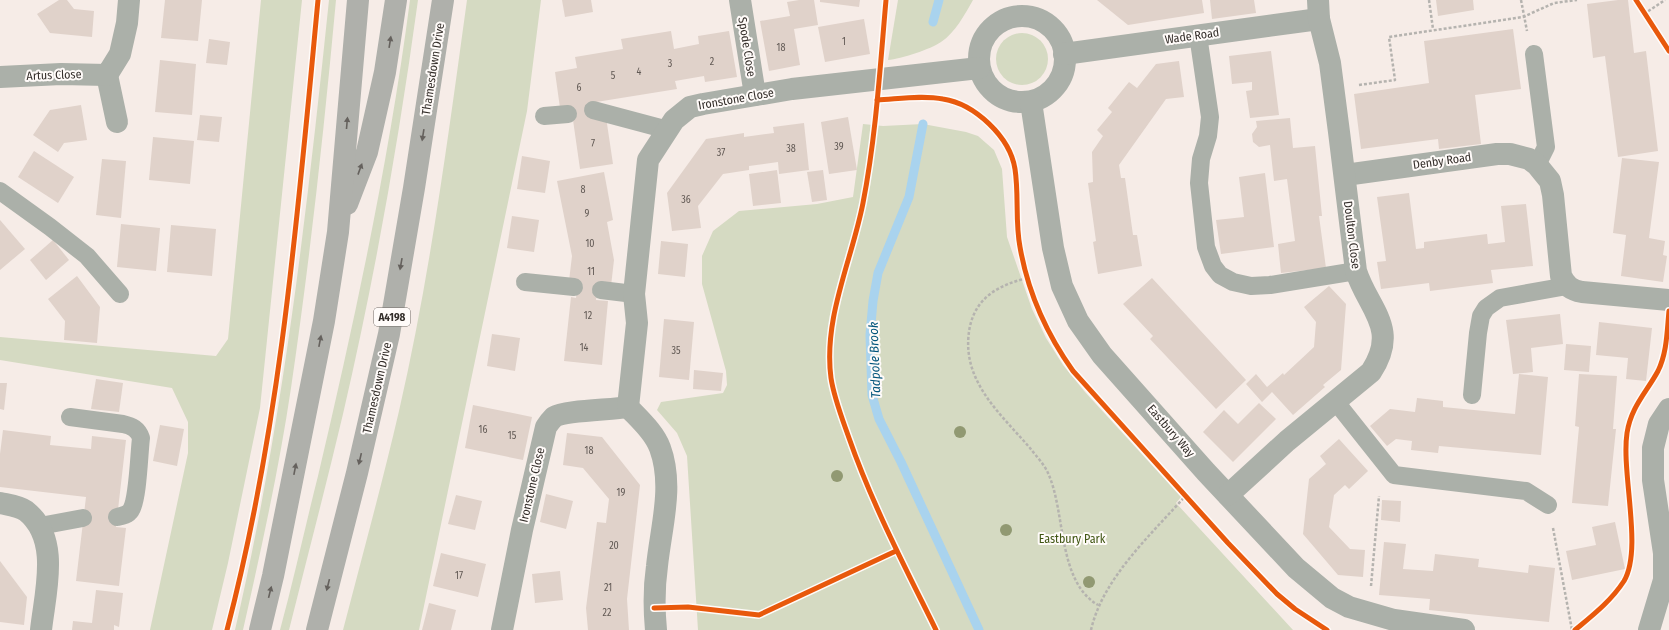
<svg xmlns="http://www.w3.org/2000/svg" width="1669" height="630" font-family="'Fira Sans Condensed',sans-serif">
<rect width="100%" height="100%" fill="#f6ece7"/>
<g fill="#d5dac2">
<path d="M261 0H302L260 408 228 563 212 630H150L188 453V422L172 388 0 360V337L216 356 228 339Z"/>
<path d="M329 0H336C324 130 310 259 291 388 279 469 261 550 243 630H235C283 423 307 211 329 0Z"/>
<path d="M410 0H418C399 139 375 277 343 414 326 486 307 558 289 630H280C294 579 305 527 318 476 355 319 389 161 410 0Z"/>
<path d="M467 0H541L527 111 419 630H343C362 557 382 484 399 411 430 276 448 138 467 0Z"/>
<path d="M898 0H973C965 14 955 33 941 42 931 49 901 59 888 60Z"/>
<circle cx="1022" cy="59" r="26"/>
<path d="M863 124 883 126 923 124 966 132 978 136 994 150 1002 169 1007 237 1032 309 1046 338 1063 365 1085 392 1181 497 1176 503 1293 630H698L687 456 677 433 657 410 661 402 723 393 727 385 726 371 702 284V256L713 231 739 211 817 204 853 197Z"/>
</g>
<g fill="none" stroke-linecap="round" stroke-linejoin="round">
<g stroke="#a9d3ee" stroke-width="9">
<path d="M933 22 939 0"/>
<path d="M923 124 909 197 878 273 873 301 870 335 872 395 879 419 901 462 979 630"/>
</g>
</g>
<g fill="#e0d2ca">
<path d="M59 0H67L74 9 94 11 92 37 50 33 37 14Z"/>
<path d="M165 0H202L198 41 161 38Z"/>
<path d="M562 0H591L593 12 565 17Z"/>
<path d="M799 0H814L818 25 794 29 800 65 769 71 760 21 790 16 787 2Z"/>
<path d="M820 0H860L859 7 820 2Z"/>
<path d="M1097 0H1202L1204 13 1128 25Z"/>
<path d="M1210 0H1254L1256 13 1212 19Z"/>
<path d="M1436 0H1473L1474 10 1438 16Z"/>
<path d="M1618 0H1628L1634 53 1646 51 1658 151 1618 157 1605 56 1593 58 1587 4Z"/>
<path d="M864 19 870 54 825 62 818 27Z"/>
<path d="M1513 29 1521 89 1475 95 1481 144 1439 149 1438 139 1361 149 1354 94 1429 83 1424 41Z"/>
<path d="M671 31 674 49 699 44 698 36 729 31 737 77 705 82 704 76 675 81 677 89 590 103 606 117 613 164 580 169 571 106 560 108 555 72 577 68 575 57 623 49 621 39Z"/>
<path d="M209 39 230 42 227 65 206 63Z"/>
<path d="M1271 51 1279 115 1250 118 1246 91 1252 90V82L1232 84 1229 56Z"/>
<path d="M160 60 196 64 192 115 155 112Z"/>
<path d="M1179 61 1184 97 1166 99 1119 165 1121 178H1125L1133 235H1137L1142 266 1098 274 1093 242 1096 241 1088 183 1093 182 1092 152 1103 136 1097 130 1112 112 1108 108 1129 82 1137 88 1156 64Z"/>
<path d="M81 105 87 140 64 143 58 152 33 135 50 110Z"/>
<path d="M200 115 222 117 219 142 197 140Z"/>
<path d="M848 117 857 170 829 174 821 122Z"/>
<path d="M1290 118 1293 148 1315 146 1322 216H1319L1326 268 1281 273 1278 244 1295 241 1287 179 1274 181 1270 145 1259 147 1253 142 1252 134 1257 127 1256 121Z"/>
<path d="M804 123 809 170 779 174 778 162 749 166V170L723 174 698 206 701 228 672 231 667 193 706 139 744 133V137L774 133 773 127Z"/>
<path d="M153 137 194 141 190 184 149 180Z"/>
<path d="M34 151 74 177 58 203 18 177Z"/>
<path d="M522 156 550 161 545 193 517 189Z"/>
<path d="M1622 158 1659 162 1649 238 1665 241 1663 255 1667 256 1663 282 1621 276 1626 235 1613 233Z"/>
<path d="M102 159 126 161 121 218 96 215Z"/>
<path d="M777 170 781 203 753 206 749 174Z"/>
<path d="M823 170 827 200 812 202 807 172Z"/>
<path d="M604 172 613 220 607 222 614 260 611 286 598 284 596 300 608 301 602 365 564 361 571 297 576 298 578 282 569 281 572 256 557 181Z"/>
<path d="M1265 173 1274 247 1221 254 1216 220 1244 217 1239 177Z"/>
<path d="M1409 193 1416 249 1424 248V242L1487 234 1488 244 1505 242 1501 206 1526 204 1533 266 1491 270 1493 283 1430 291 1429 283 1381 289 1377 262 1386 261 1377 197Z"/>
<path d="M512 216 539 220 534 252 507 248Z"/>
<path d="M0 220 25 249 0 270Z"/>
<path d="M121 224 160 228 156 271 117 267Z"/>
<path d="M171 225 216 229 212 276 167 272Z"/>
<path d="M53 240 69 260 46 280 30 260Z"/>
<path d="M661 241 688 244 685 277 658 274Z"/>
<path d="M77 276 100 307 97 343 64 340 65 321 48 299Z"/>
<path d="M1152 278 1246 380 1216 409 1150 339 1153 336 1123 304Z"/>
<path d="M1329 286 1346 304 1341 370 1323 385 1325 387 1293 415 1272 392 1262 402 1246 384 1256 374 1267 387 1283 373 1284 375 1314 347 1316 322 1304 307Z"/>
<path d="M1560 314 1563 344 1531 348 1533 372 1513 374 1506 320Z"/>
<path d="M664 319 694 322 689 380 659 377Z"/>
<path d="M1599 322 1652 328 1646 381 1626 379 1628 358 1596 355Z"/>
<path d="M492 334 520 338 515 371 487 366Z"/>
<path d="M1566 344 1591 346 1589 372 1564 370Z"/>
<path d="M694 370 723 373 721 391 693 389Z"/>
<path d="M1519 374 1548 377 1541 455 1439 446 1438 453 1411 450 1412 441 1396 439 1387 446 1370 426 1390 409 1415 412 1417 398 1443 401V407L1515 414Z"/>
<path d="M1579 374 1617 376 1613 429H1616L1608 506 1572 503 1579 427 1575 426Z"/>
<path d="M96 379 123 383 119 412 91 409Z"/>
<path d="M0 383H7L4 410 0 409Z"/>
<path d="M1259 403 1276 419 1233 462 1203 432 1224 410 1238 424Z"/>
<path d="M473 405 532 417 523 460 465 448Z"/>
<path d="M160 425 184 429 177 466 153 461Z"/>
<path d="M3 430 51 436 50 445 91 449 92 436 126 440 116 527 126 528 119 586 76 581 86 497 0 487V454Z"/>
<path d="M567 433 602 437 640 485 627 599 629 630H588L586 608 597 522 606 523 609 499 583 468 563 465Z"/>
<path d="M1339 439 1368 471 1349 489 1345 485 1334 495 1329 527 1350 549 1365 550 1363 577 1338 575 1303 534 1309 479 1326 464 1320 456Z"/>
<path d="M546 494 573 501 566 529 540 522Z"/>
<path d="M456 495 482 501 475 530 448 524Z"/>
<path d="M1382 500 1401 501 1400 522 1381 520Z"/>
<path d="M1615 522 1625 569 1572 580 1566 551 1596 545 1592 527Z"/>
<path d="M1384 542 1406 544 1403 569 1433 571 1435 554 1479 559 1478 567 1528 573 1529 565 1555 568 1549 622 1429 610 1430 599 1379 595Z"/>
<path d="M441 553 486 564 478 597 433 586Z"/>
<path d="M0 561 27 597 24 625 0 622Z"/>
<path d="M560 571 563 600 535 603 532 574Z"/>
<path d="M96 590 123 593 119 627 114 625V630H72L73 621 92 623Z"/>
<path d="M429 603 456 610 451 630H422Z"/>
</g>
<g fill="none" stroke-linecap="round" stroke-linejoin="round">
<g stroke="#b5b3af" stroke-width="2.5" stroke-dasharray="3 2" stroke-linecap="butt">
<path d="M1429 0 1433 29"/>
<path d="M1521 0 1527 31"/>
<path d="M1644 14 1665 0"/>
<path d="M1359 85 1395 80 1389 37 1523 17 1554 3 1577 0"/>
<path d="M1027 278C1000 285 977 296 970 326 959 379 999 412 1030 448 1036 456 1044 464 1048 473 1066 512 1057 581 1098 605"/>
<path d="M1553 528 1572 630"/>
<path d="M1371 586 1379 496"/>
<path d="M1091 630C1103 577 1153 533 1188 493"/>
</g>
<g stroke="#abb0a9" stroke-width="18">
<path d="M1198 35 1210 117 1208 136 1201 159 1199 183 1206 247 1213 266 1220 275 1233 282 1251 286 1270 285 1356 271"/>
<path d="M1534 54 1546 147 1537 165"/>
<path d="M593 110 668 130"/>
<path d="M544 116 568 114"/>
<path d="M0 191 50 227 87 256 120 294"/>
<path d="M525 282 574 287"/>
<path d="M601 290 634 294"/>
<path d="M1472 395 1478 333 1481 316 1486 308 1500 298 1567 286"/>
<path d="M1336 402 1394 475 1526 491 1548 505"/>
<path d="M70 417 123 424C132 426 138 429 141 438 139 454 138 499 131 510 128 515 122 516 117 517"/>
<path d="M40 526 83 518"/>
</g>
<g stroke="#abb0a9" stroke-width="22">
<path d="M740 0 755 95"/>
<circle cx="1022" cy="59" r="43"/>
<path d="M1064 54 1319 19"/>
<path d="M107 75 117 122"/>
<path d="M0 77 61 74 107 75 120 54 127 23 129 0"/>
<path d="M1031 102 1053 248 1062 286 1078 321 1102 355 1206 472 1296 568 1332 598 1349 607 1394 620 1464 630"/>
<path d="M1345 175 1497 154H1510L1529 159 1537 165 1550 181 1553 195 1561 276C1566 286 1571 290 1582 292L1669 300"/>
<path d="M1228 495 1287 441 1371 372C1400 328 1368 309 1356 271L1339 132 1330 63 1319 19 1318 0"/>
<path d="M0 503C9 505 19 506 26 511 61 539 45 592 41 630"/>
<path d="M502 630 522 530 546 427C548 424 551 420 554 417 565 410 611 410 628 407"/>
<path d="M656 630C654 609 654 587 657 566 661 527 674 486 660 448 654 432 639 419 628 407L637 323 634 294 648 160 674 120 690 107 703 104 792 89 979 68"/>
<path d="M1649 630 1664 580V553L1653 480V448L1659 424 1669 409"/>
</g>
<g stroke="#afb0ab" stroke-width="22">
<path d="M347 204 367 152 385 72 396 0"/>
<path d="M260 630 273 576 324 321 338 232 358 0"/>
<path d="M317 630 357 473 389 334 414 188 443 0"/>
</g>
<defs>
<g id="cycleway">
<path d="M886 0C880 68 876 136 863 203 852 260 823 318 831 378 834 398 842 418 849 438 872 504 905 567 936 630"/>
<path d="M1636 0 1669 51"/>
<path d="M877 100C898 99 922 95 943 99 975 104 1010 137 1015 169 1019 195 1015 221 1020 247 1028 293 1046 333 1073 371L1228 543 1277 594 1295 609 1327 630"/>
<path d="M654 608 688 607 759 615 896 551"/>
<path d="M227 630C281 424 298 211 318 0"/>
<path d="M1575 630C1593 615 1611 601 1624 581 1643 549 1621 473 1627 433 1631 407 1646 393 1658 371 1667 353 1667 331 1669 311"/>
</g>
</defs>
<use href="#cycleway" stroke="#fffbf9" stroke-width="8"/>
<use href="#cycleway" stroke="#e8590c" stroke-width="5"/>
</g>
<g fill="#919972">
<circle cx="960" cy="432" r="6"/>
<circle cx="837" cy="476" r="6"/>
<circle cx="1006" cy="530" r="6"/>
<circle cx="1089" cy="582" r="6"/>
</g>
<defs><path id="oneway-solid" d="M-6-.8H1V-3.2L6.5 0L1 3.2V.8H-6Z"/></defs>
<g fill="#65615d">
<use href="#oneway-solid" transform="translate(390 42) rotate(-81)"/>
<use href="#oneway-solid" transform="translate(347 123) rotate(-85)"/>
<use href="#oneway-solid" transform="translate(423 135) rotate(99)"/>
<use href="#oneway-solid" transform="translate(360 169) rotate(-70)"/>
<use href="#oneway-solid" transform="translate(401 264) rotate(100)"/>
<use href="#oneway-solid" transform="translate(320 341) rotate(-79)"/>
<use href="#oneway-solid" transform="translate(360 459) rotate(103)"/>
<use href="#oneway-solid" transform="translate(295 469) rotate(-79)"/>
<use href="#oneway-solid" transform="translate(328 585) rotate(104)"/>
<use href="#oneway-solid" transform="translate(270 592) rotate(-76)"/>
</g>
<g text-anchor="middle" stroke-width="4" stroke-linejoin="round" paint-order="stroke">
<g font-size="10" fill="#615954">
<text x="844" y="45">1</text>
<text x="781" y="51">18</text>
<text x="712" y="65">2</text>
<text x="670" y="67">3</text>
<text x="639" y="75">4</text>
<text x="613" y="79">5</text>
<text x="579" y="91">6</text>
<text x="593" y="147">7</text>
<text x="839" y="150">39</text>
<text x="791" y="152">38</text>
<text x="721" y="156">37</text>
<text x="583" y="193">8</text>
<text x="686" y="203">36</text>
<text x="587" y="217">9</text>
<text x="590" y="247">10</text>
<text x="591" y="275">11</text>
<text x="588" y="319">12</text>
<text x="584" y="351">14</text>
<text x="676" y="354">35</text>
<text x="483" y="433">16</text>
<text x="512" y="439">15</text>
<text x="589" y="454">18</text>
<text x="621" y="496">19</text>
<text x="614" y="549">20</text>
<text x="459" y="579">17</text>
<text x="608" y="591">21</text>
<text x="607" y="616">22</text>
</g>
<rect fill="#fffbf9" stroke="#706b67" stroke-width="1" x="374" y="308" width="36" height="18" rx="3"/>
<g font-size="11" font-weight="bold" fill="#332d29">
<text x="392" y="321">A4198</text>
</g>
<g font-size="12" fill="#332d29" stroke="#fffbf9">
<text transform="translate(1192 36) rotate(-8)" y="4">Wade Road</text>
<text transform="translate(747 47) rotate(81)" y="4">Spode Close</text>
<text transform="translate(433 69) rotate(-81)" y="4">Thamesdown Drive</text>
<text transform="translate(54 75) rotate(-2)" y="4">Artus Close</text>
<text transform="translate(736 99) rotate(-10)" y="4">Ironstone Close</text>
<text transform="translate(1442 161) rotate(-8)" y="4">Denby Road</text>
<text transform="translate(1352 235) rotate(83)" y="4">Doulton Close</text>
<text transform="translate(377 388) rotate(-77)" y="4">Thamesdown Drive</text>
<text transform="translate(1171 431) rotate(49)" y="4">Eastbury Way</text>
<text transform="translate(532 485) rotate(-77)" y="4">Ironstone Close</text>
</g>
<g font-size="12" fill="#3f5512" stroke="#fffbf9">
<text x="1072" y="543">Eastbury Park</text>
</g>
<g font-size="13" font-style="italic" fill="#00547b" stroke="#fffbf9">
<text transform="translate(874 360) rotate(-92)" y="5">Tadpole Brook</text>
</g>
</g>
</svg>
